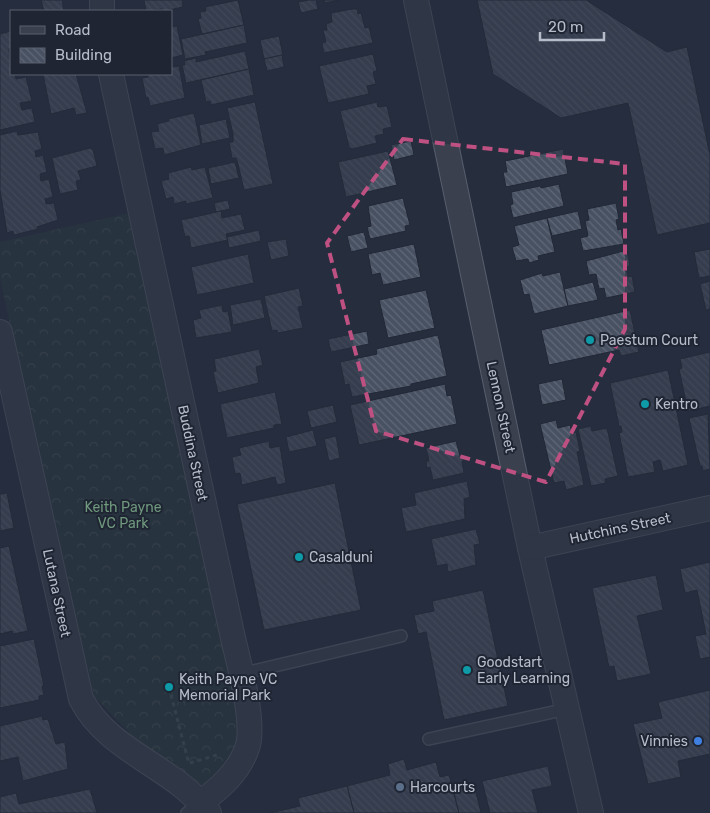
<svg xmlns="http://www.w3.org/2000/svg" width="710" height="813" font-family="Rubik,sans-serif">
<defs>
<pattern id="forest-crowns" width="20" height="18" patternUnits="userSpaceOnUse" patternTransform="scale(1.25)"><rect width="20" height="18" fill="#283a3f"/><path d="M2 6a3 3 0 1 1 6 0M12 15a3 3 0 1 1 6 0" fill="none" stroke="#455559"/></pattern>
<pattern id="building-back-hatch" width="6" height="6" patternUnits="userSpaceOnUse" patternTransform="scale(1.25)"><rect width="6" height="6" fill="#485162"/><path d="M-1 5l2 2M0 0l6 6M5-1l2 2" fill="none" stroke="#606877"/></pattern>
</defs>
<rect width="100%" height="100%" fill="#262e3e"/>
<path fill="url(#forest-crowns)" d="M129 213 242 729 240 747 207 786 198 783 133 737 94 696 63 569 0 278V242Z"/>
<g fill="url(#building-back-hatch)" stroke="#212735">
<path d="M41 0H62L64 11H44Z"/>
<path d="M144 0H182L183 7 164 11 162 9 146 11Z"/>
<path d="M238 0 244 25 202 34 198 19 201 18 200 12 206 11 205 7Z"/>
<path d="M309 0H316L318 9 301 13 298 2Z"/>
<path d="M324 0H340L325 3Z"/>
<path d="M477 0H586L667 52 687 47 710 155V223L657 235 628 103 561 118 493 74Z"/>
<path d="M352 9H357L358 14 361 13 365 28 369 27 373 43 324 53 322 43 326 42 323 30H327L326 24 332 22 331 13Z"/>
<path d="M244 25 247 43 205 52 206 55 185 59 181 39Z"/>
<path d="M177 26 183 55 171 58V27Z"/>
<path d="M11 31V48L9 49 11 74H15L16 79 26 77 32 101 20 103 22 110 32 108 35 122 0 130V34Z"/>
<path d="M279 36 283 55 264 59 260 40Z"/>
<path d="M245 51 249 69 186 83 182 65H185L184 61 196 58V62Z"/>
<path d="M373 54 377 71 373 72 376 84 367 86 369 94 328 103 319 66Z"/>
<path d="M282 55 284 67 267 71 264 59Z"/>
<path d="M179 66 185 98 150 106 148 97 146 98 142 78 148 77V74H171V67Z"/>
<path d="M249 69 254 95 211 105 210 101 206 102 201 80Z"/>
<path d="M43 74H76L87 113 76 115 74 108 51 114Z"/>
<path d="M255 102 273 184 244 190 238 164 236 158H232L229 142H233V134L227 108Z"/>
<path d="M377 102 378 107 387 106 392 127 383 129 384 134 375 136 377 143 352 149 349 147 340 111Z"/>
<path d="M194 113 201 145 164 155 163 148 155 149 151 132 159 131 157 124 169 121 168 119Z"/>
<path d="M226 119 230 138 202 144 199 125Z"/>
<path d="M17 131 18 135 38 132 42 149 35 151 36 157 43 155 47 172 40 174 41 181 49 179 53 197 45 199 46 204 54 203 58 220 37 227 38 229 14 235 13 231 7 233 0 190V135Z"/>
<path d="M411 141 414 155 394 160 391 145Z"/>
<path d="M90 148 93 150 97 166 78 171 81 180 76 181 78 190 60 194 52 158Z"/>
<path d="M563 149 568 174 506 187 503 172H507L505 161Z"/>
<path d="M388 151 397 185 346 197 338 162Z"/>
<path d="M235 162 239 178 211 184 208 168Z"/>
<path d="M191 167 192 170 205 167 213 198 186 204V201L174 204 173 197 166 199 161 181 169 179 168 173Z"/>
<path d="M559 184 564 206 513 218 510 205 513 204 511 192 540 186 541 188Z"/>
<path d="M403 198 410 225 405 226 406 231 370 239 367 227 371 226 368 206Z"/>
<path d="M228 200 230 209 216 212 214 203Z"/>
<path d="M616 203 619 219 616 220 618 230 621 229 624 244 583 251 580 238 588 236 585 221 589 220 587 209Z"/>
<path d="M221 211 222 218 241 214 245 230 226 234 228 240 191 248 189 236 185 237 181 220Z"/>
<path d="M578 211 582 229 552 236 547 218Z"/>
<path d="M547 218 555 252 538 256 539 260 529 263 528 259 516 261 512 247 519 245 514 226Z"/>
<path d="M259 230 261 241 229 248 227 237Z"/>
<path d="M364 232 368 248 351 252 347 236Z"/>
<path d="M286 239 289 256 271 260 267 242Z"/>
<path d="M414 244 421 277 383 285 380 273 372 275 368 254Z"/>
<path d="M710 249V276L699 278 694 252Z"/>
<path d="M627 250 630 266 626 267 628 277 632 276 635 292 606 298 604 288 599 289 596 274 589 275 586 261Z"/>
<path d="M248 254 254 283 197 295 191 267Z"/>
<path d="M560 272 568 306 534 314 529 294 524 295 520 280 542 273 543 276Z"/>
<path d="M710 281V309L706 310 700 284Z"/>
<path d="M593 282 598 300 568 306 564 289Z"/>
<path d="M299 288 303 306 298 307 303 328 278 333 277 330 272 331 264 296Z"/>
<path d="M426 290 435 328 388 338 379 300Z"/>
<path d="M261 299 265 318 233 325 230 305Z"/>
<path d="M222 305 223 312 228 311 232 332 196 338 193 320 201 318 199 310Z"/>
<path d="M630 310 639 352 621 356 619 350 549 365 541 330Z"/>
<path d="M367 331 369 344 331 352 328 339Z"/>
<path d="M438 335 447 376 411 384V386L352 397 349 384 345 385 340 362 377 354 376 349Z"/>
<path d="M259 349 263 365 256 367 259 383 218 393 213 372 216 371 214 359Z"/>
<path d="M710 352V406L688 411 679 369 682 368 680 359Z"/>
<path d="M668 370 688 465 663 471 660 460 653 462 655 472 628 477 619 433 622 432 621 426H619L610 383Z"/>
<path d="M562 379 566 400 542 405 538 384Z"/>
<path d="M445 384 447 396 451 395 457 424 359 445 350 405Z"/>
<path d="M275 392 282 424 274 425V428L227 438 220 404Z"/>
<path d="M333 405 337 422 311 428 307 411Z"/>
<path d="M708 414 710 469 703 471 702 466H700L689 418Z"/>
<path d="M556 420 558 428 570 425 572 433 576 432 580 451 577 452 584 485 566 490 564 481 554 483 540 424Z"/>
<path d="M591 426 592 431 607 428 618 476 605 479 606 483 591 486 578 429Z"/>
<path d="M313 430 317 446 289 452 286 437Z"/>
<path d="M336 436 340 458 329 461 324 439Z"/>
<path d="M269 441 270 448 280 446 286 483 277 485 275 477 242 485 240 473 235 474 232 457 241 455 239 448Z"/>
<path d="M456 441 460 456 463 455 464 461H462L464 473 433 480 430 467 427 468 426 461H429L426 448Z"/>
<path d="M467 481 470 497 464 499 465 519 406 532 401 508 416 505 414 493Z"/>
<path d="M335 483 361 610 264 630 237 504Z"/>
<path d="M7 493 14 528 0 531V494Z"/>
<path d="M476 529 480 544 474 545 476 565 448 572 447 564 437 566 431 539Z"/>
<path d="M9 546 28 631 13 634 12 631 0 634V548Z"/>
<path d="M710 562V657L700 659 695 636 706 634 697 590 685 593 680 569Z"/>
<path d="M656 575 663 610 637 616 651 674 617 681 614 666 609 667 592 588Z"/>
<path d="M483 590 508 706 444 720 426 632 418 634 414 615 434 611 432 601Z"/>
<path d="M34 639 44 686H42L44 695 39 696V700L0 708V646Z"/>
<path d="M710 690V754L678 761 681 777 648 784 633 724 662 718 658 702Z"/>
<path d="M42 716 43 720 48 719 56 744 65 742 68 769 23 781 18 757 0 761V726Z"/>
<path d="M404 759 407 770 436 762 440 777 449 775 459 813H354L347 786 390 775 388 764Z"/>
<path d="M548 766 552 786 532 790 538 813H490L482 781Z"/>
<path d="M474 784 481 813H459L453 789Z"/>
<path d="M347 786 354 813H270L300 806 298 798Z"/>
<path d="M90 789 97 813H0V797L16 793 19 804Z"/>
</g>
<g fill="none" stroke-linecap="round" stroke-linejoin="round">
<defs>
<g id="service">
<path d="M241 674 401 636"/>
<path d="M429 739 567 709"/>
<path d="M187 813 200 803"/>
</g>
<g id="minor">
<path d="M416 0 530 548 591 813"/>
<path d="M102 11V0"/>
<path d="M111 74 233 638C239 664 256 725 247 748 239 772 219 789 200 803"/>
<path d="M0 332 81 699C109 753 174 766 209 813"/>
<path d="M530 548 710 508"/>
</g>
</defs>
<use href="#service" stroke="#585e6c" stroke-width="14"/>
<use href="#minor" stroke="#585e6c" stroke-width="26"/>
<g stroke="#46575c" stroke-width="3" stroke-dasharray="4 4" stroke-linecap="butt">
<path d="M169 687 189 764"/>
<path d="M190 763 217 755"/>
</g>
<use href="#service" stroke="#3a404e" stroke-width="11"/>
<use href="#minor" stroke="#3a404e" stroke-width="24"/>
</g>
<path d="M0 0H710V813H0ZM403 139 625 164V329L546 482 376 431 327 243Z" fill="#262e3e" fill-opacity=".55" fill-rule="evenodd"/>
<path fill="none" stroke="#be5182" stroke-width="4" stroke-dasharray="10 6" stroke-linejoin="round" d="M403 139 625 164V329L546 482 376 431 327 243Z"/>
<g fill="#0f9aa8" stroke="#1f2533" stroke-width="2">
<circle cx="590" cy="340" r="5"/>
<circle cx="645" cy="404" r="5"/>
<circle cx="299" cy="557" r="5"/>
<circle cx="467" cy="670" r="5"/>
<circle cx="169" cy="687" r="5"/>
</g>
<circle fill="#3f7fe0" stroke="#1f2533" stroke-width="2" cx="698" cy="741" r="5"/>
<circle fill="#5c6f8a" stroke="#1f2533" stroke-width="2" cx="400" cy="787" r="5"/>
<g text-anchor="middle" stroke-width="4" stroke-linejoin="round" paint-order="stroke">
<g font-size="14" fill="#b6bcc9" stroke="#1f2533" text-anchor="start">
<text x="600" y="345">Paestum Court</text>
<text x="655" y="409">Kentro</text>
<text x="309" y="562">Casalduni</text>
<text x="477" y="667">Goodstart<tspan x="477" dy="16">Early Learning</tspan></text>
<text x="179" y="684">Keith Payne VC<tspan x="179" dy="16">Memorial Park</tspan></text>
<text x="688" y="746" text-anchor="end">Vinnies</text>
<text x="410" y="792">Harcourts</text>
</g>
<g font-size="14" fill="#b6bcc9" stroke="#1f2533">
<text transform="translate(501 407) rotate(78)" y="5">Lennon Street</text>
<text transform="translate(193 453) rotate(78)" y="5">Buddina Street</text>
<text transform="translate(620 528) rotate(-12)" y="5">Hutchins Street</text>
<text transform="translate(57 593) rotate(78)" y="5">Lutana Street</text>
</g>
<g font-size="14" fill="#6f987d" stroke="#1f2533">
<text x="123" y="512">Keith Payne<tspan x="123" dy="16">VC Park</tspan></text>
</g>
</g>
<rect x="10" y="10" width="162" height="65" fill="#1f2533" stroke="#5b616f"/>
<rect x="20" y="26" width="25" height="8" fill="#3a404e" stroke="#5b616f"/>
<text x="55" y="35" font-size="15" fill="#b6bcc9">Road</text>
<rect x="20" y="48" width="25" height="15" fill="url(#building-back-hatch)" stroke="#5b616f"/>
<text x="55" y="60" font-size="15" fill="#b6bcc9">Building</text>
<path d="M540 32v8h64v-8" fill="none" stroke="#b6bcc9" stroke-width="2.5"/>
<text x="548" y="32" font-size="15" fill="#b6bcc9" stroke="#1f2533" stroke-width="4" paint-order="stroke">20 m</text>
</svg>
